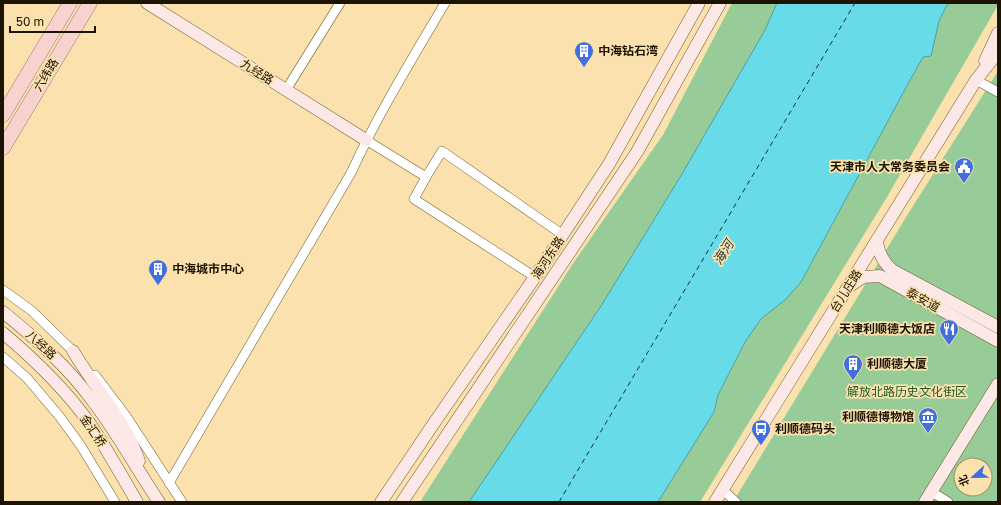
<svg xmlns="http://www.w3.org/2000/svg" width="1001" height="505" font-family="'Golos Text','Noto Sans SC',sans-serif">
<rect width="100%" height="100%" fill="#fae1ae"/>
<g fill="#97cc98" fill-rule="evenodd">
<path d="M732 3H998V5L887 197 700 502H420L574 262 663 135Z"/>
<path d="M998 71V502H733L908 214ZM961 465H985V489H961Z"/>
</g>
<path fill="#68dbe8" stroke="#519fa3" d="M777 3H948L939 21 931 56 923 57 909 82 801 282 786 299 761 319 745 342 718 395 714 412 658 502H469L601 306 682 174 765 30Z"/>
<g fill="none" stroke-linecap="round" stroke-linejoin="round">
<path stroke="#1d3134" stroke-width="1" stroke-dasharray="5 4" stroke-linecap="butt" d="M559 502 855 3"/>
<defs>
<g id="street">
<path d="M976 80 998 92"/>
<path d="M286 90 340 3"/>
<path d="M366 140 426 177 442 151 563 235"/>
<path d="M426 177 414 199 535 277"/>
<path d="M3 290 32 311 77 355"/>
<path d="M3 357 27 378 60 417 81 446 115 502"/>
<path d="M95 375 126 416 182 502"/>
<path d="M169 483 351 173C378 114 412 59 445 3"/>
<path d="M723 490 736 502"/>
<path d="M932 492 948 502"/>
</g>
<g id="secondary">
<path d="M147 3 366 140"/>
<path d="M985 61 998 33"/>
<path d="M877 240C878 252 883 262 892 270L998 327"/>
<path d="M851 285 863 277 880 276 998 341"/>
<path d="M3 312C35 338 67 366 92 400 117 432 136 468 159 502"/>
<path d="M3 333C34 359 64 388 88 421 106 447 121 475 137 502"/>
<path d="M73 351C95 388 125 420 139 461"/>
<path d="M381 502 432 426 535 277 609 164 699 3"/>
<path d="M402 502 637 152 720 3"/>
<path d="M715 502 976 80 998 52"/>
<path d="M925 502 998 384"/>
</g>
<g id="primary">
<path d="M3 115 70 3"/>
<path d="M3 148 90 3"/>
</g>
</defs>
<use href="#street" stroke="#705a2a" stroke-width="10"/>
<use href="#secondary" stroke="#705a2a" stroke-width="13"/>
<use href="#primary" stroke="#a87c72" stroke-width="15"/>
<use href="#street" stroke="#fff" stroke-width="9"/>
<use href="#secondary" stroke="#fce8e7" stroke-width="12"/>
<use href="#primary" stroke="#f8d2ce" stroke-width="14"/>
</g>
<defs>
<symbol id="building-pin" viewBox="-11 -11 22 30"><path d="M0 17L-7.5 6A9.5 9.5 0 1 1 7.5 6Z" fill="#416fe0" stroke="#fae1ae"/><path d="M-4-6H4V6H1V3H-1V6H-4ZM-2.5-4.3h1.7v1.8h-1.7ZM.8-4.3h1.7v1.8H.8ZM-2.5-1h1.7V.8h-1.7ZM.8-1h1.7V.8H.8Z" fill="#fff"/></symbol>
<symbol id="civic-pin" viewBox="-11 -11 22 30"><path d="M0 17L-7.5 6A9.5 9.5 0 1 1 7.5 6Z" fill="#416fe0" stroke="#fae1ae"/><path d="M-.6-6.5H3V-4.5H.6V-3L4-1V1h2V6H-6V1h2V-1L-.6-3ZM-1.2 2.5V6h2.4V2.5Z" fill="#fff"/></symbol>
<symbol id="restaurant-pin" viewBox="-11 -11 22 30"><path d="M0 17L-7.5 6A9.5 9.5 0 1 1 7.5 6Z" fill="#416fe0" stroke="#fae1ae"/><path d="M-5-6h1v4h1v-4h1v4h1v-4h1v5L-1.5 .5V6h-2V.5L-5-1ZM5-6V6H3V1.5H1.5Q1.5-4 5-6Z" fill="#fff"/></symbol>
<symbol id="museum-pin" viewBox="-11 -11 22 30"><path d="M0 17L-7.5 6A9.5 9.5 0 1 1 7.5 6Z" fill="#416fe0" stroke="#fae1ae"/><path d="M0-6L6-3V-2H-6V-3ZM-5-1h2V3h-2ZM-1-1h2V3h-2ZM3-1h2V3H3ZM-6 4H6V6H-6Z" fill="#fff"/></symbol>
<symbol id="bus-pin" viewBox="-11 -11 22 30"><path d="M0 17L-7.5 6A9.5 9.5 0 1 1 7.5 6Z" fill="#416fe0" stroke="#fae1ae"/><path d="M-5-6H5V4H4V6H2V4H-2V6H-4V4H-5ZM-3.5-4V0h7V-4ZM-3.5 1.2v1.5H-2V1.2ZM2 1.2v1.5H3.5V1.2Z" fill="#fff"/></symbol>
</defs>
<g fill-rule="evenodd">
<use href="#building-pin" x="573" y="40" width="22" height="30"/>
<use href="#civic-pin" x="953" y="156" width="22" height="30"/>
<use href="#building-pin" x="147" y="258" width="22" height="30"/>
<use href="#restaurant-pin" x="938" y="318" width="22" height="30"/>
<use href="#building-pin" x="842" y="353" width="22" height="30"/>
<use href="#museum-pin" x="917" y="406" width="22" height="30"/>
<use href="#bus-pin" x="750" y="418" width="22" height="30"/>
</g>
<g text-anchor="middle" stroke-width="3.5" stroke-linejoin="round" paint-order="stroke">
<g font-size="12" font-weight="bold" fill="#1c1402" stroke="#fae1ae" text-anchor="start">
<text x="598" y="55">中海钻石湾</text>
<text x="950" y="171" text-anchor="end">天津市人大常务委员会</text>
<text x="172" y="273">中海城市中心</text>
<text x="935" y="333" text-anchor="end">天津利顺德大饭店</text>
<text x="867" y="368">利顺德大厦</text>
<text x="914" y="421" text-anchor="end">利顺德博物馆</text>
<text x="775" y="433">利顺德码头</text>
</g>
<g font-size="12" fill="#1c1402" stroke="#fae1ae">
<text transform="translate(257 72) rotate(32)" y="4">九经路</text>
<text transform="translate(46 75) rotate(-59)" y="4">六纬路</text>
<text transform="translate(548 258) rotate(-57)" y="4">海河东路</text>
<text transform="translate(846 291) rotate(-58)" y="4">台儿庄路</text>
<text transform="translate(923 300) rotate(29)" y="4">泰安道</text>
<text transform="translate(41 345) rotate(43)" y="4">八经路</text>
<text transform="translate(93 431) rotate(56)" y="4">金汇桥</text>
</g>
<g font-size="12" fill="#1d5b22" stroke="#fae1ae">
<text x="907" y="396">解放北路历史文化街区</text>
</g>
<g font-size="13" font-style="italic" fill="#1d3134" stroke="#fae1ae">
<text transform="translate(723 252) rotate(-58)" y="5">海河</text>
</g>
</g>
<rect width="1001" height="505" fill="none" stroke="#1c1402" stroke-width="8"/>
<g transform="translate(973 477) rotate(248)"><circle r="19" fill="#fae1ae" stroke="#a18f69"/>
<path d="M0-3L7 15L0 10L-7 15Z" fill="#416fe0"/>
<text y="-6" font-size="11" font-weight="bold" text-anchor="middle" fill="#1c1402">北</text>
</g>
<path d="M10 26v6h85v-6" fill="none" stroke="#1c1402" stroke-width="2"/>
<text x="16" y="26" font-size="12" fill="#1c1402" stroke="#fae1ae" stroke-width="3" paint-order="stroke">50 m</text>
</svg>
